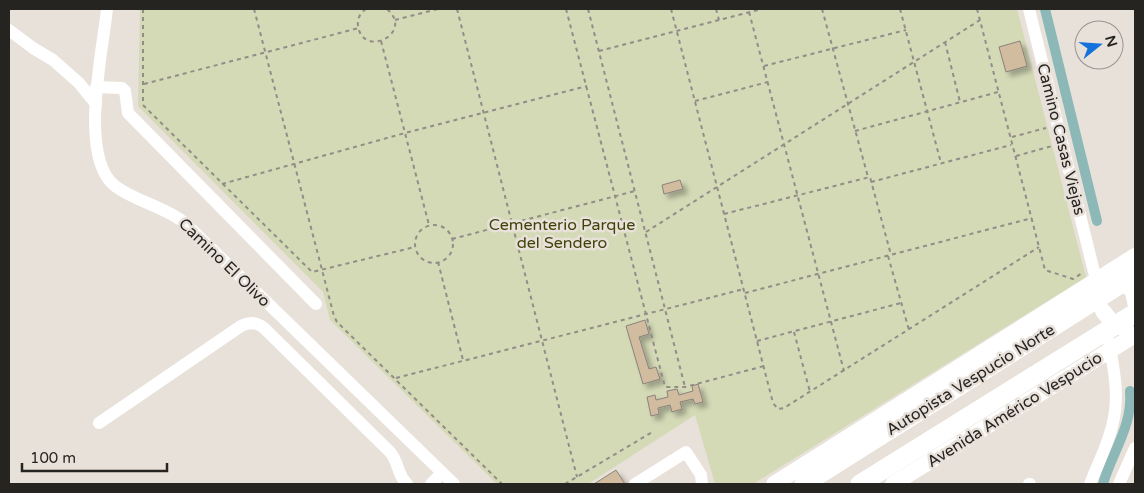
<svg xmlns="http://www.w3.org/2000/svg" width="1144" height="493" font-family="'Varela Round',sans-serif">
<defs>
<filter id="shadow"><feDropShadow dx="4.5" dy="4.5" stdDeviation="2.5" flood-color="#0004"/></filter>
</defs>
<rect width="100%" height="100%" fill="#e8e1da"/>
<path fill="#d4d9b6" d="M140 9H1017L1086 277 753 484H715L695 415 588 484H497L330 320 323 292 138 106Z"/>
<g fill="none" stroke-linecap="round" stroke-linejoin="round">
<g stroke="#8cb9b8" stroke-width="10">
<path d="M1045 9 1097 221"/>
<path d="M1103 484C1112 452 1133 426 1130 391"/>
</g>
</g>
<g fill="#d2bc9f" stroke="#89837c" filter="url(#shadow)">
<path d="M1020 41 1027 66 1006 72 999 47Z"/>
<path d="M680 180 683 189 664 194 662 185Z"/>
<path d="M645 320 649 334 639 337 649 369 656 367 660 379 643 384 626 326Z"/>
<path d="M698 384 703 402 695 404 693 399 680 402 682 409 672 412 670 405 658 408 659 414 651 416 647 397 655 395 656 400 668 397 667 391 677 389 679 395 693 391 692 386Z"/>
<path d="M616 470 625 484H594Z"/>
</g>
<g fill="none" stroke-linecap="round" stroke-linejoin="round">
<g stroke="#928d88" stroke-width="2" stroke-dasharray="4 4" stroke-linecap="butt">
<path d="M143 9V105L312 272 415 247"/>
<path d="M254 9 334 316 337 322 502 484"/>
<path d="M366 9C360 13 357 19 358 26 363 59 415 33 387 9"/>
<path d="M457 9 577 477"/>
<path d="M566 9 665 387H685L764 366"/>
<path d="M588 9 685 387"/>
<path d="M671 9 773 403 778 409 784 408 1039 247"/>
<path d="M716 9 719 20"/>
<path d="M822 9 868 177"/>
<path d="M900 9 941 163"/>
<path d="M977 9 1045 270 1073 279 1082 273"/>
<path d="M749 12 844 371"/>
<path d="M395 20 438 9"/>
<path d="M381 41 429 225"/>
<path d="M945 42 960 102"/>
<path d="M599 51 762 9"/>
<path d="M764 66 906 30"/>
<path d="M144 84 359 28"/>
<path d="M695 101 768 82"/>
<path d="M855 131 998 92"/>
<path d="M1012 137 1046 128"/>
<path d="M1016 156 1052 146"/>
<path d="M871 182 1011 145"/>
<path d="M222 184 405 133 587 86"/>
<path d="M724 214 870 177 891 255"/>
<circle cx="434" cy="244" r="19"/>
<path d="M646 232 980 20"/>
<path d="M452 239 635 191"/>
<path d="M888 256 909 330"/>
<path d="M438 262 463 360"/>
<path d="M745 293 1032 218"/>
<path d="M794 332 810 392"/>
<path d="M757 341 901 303"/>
<path d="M396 378 744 289"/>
<path d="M565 484 654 431"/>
</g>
<g stroke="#fff" stroke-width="12">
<path d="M107 9C103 50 78 157 115 186 136 202 164 206 185 223L454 484"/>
<path d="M1029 9 1098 288"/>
<path d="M9 30 33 48 53 60 79 83 96 104"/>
<path d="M96 87 122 88 125 91 128 113 316 304"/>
<path d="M1119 278 1131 293 1135 310"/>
<path d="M99 423 241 326C249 322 257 322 264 328L390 452C399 462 397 475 407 484"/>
<path d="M431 484 442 473"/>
<path d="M635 484 686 452 701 475 702 484"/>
<path d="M1029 484H1030"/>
<path d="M1090 484C1099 461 1112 436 1115 411 1118 389 1113 364 1109 342"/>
<path d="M1119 484 1135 448"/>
</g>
<g stroke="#fff" stroke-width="16">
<path d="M1103 311 1111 321 1126 330"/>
<path d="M774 484 1135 256"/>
<path d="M893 484 1135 335"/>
</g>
<g stroke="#fff" stroke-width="19">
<path d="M804 484 1135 275"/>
<path d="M860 484 1135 313"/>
</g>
</g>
<g text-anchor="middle" stroke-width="5" stroke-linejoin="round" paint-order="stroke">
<g font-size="16" fill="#262421" stroke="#e8e1da">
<text transform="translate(1062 139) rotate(76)" y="6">Camino Casas Viejas</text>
<text transform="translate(225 262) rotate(44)" y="6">Camino El Olivo</text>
<text transform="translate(970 379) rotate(-32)" y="6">Autopista Vespucio Norte</text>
<text transform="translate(1014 409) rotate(-32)" y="6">Avenida Américo Vespucio</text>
</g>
<g font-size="16" fill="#404308" stroke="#e8e1da">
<text x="562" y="230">Cementerio Parque<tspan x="562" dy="18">del Sendero</tspan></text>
</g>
</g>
<rect width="1144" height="493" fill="none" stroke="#262421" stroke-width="20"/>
<g transform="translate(1099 45) rotate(73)"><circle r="24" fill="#e8e1da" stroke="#9a9590"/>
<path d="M0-4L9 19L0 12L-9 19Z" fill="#1372db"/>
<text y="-8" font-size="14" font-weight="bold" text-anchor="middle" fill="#262421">N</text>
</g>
<path d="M22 463v8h145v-8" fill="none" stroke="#262421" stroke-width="2.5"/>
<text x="30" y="463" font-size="15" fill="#262421" stroke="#e8e1da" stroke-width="4" paint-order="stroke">100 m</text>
</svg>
